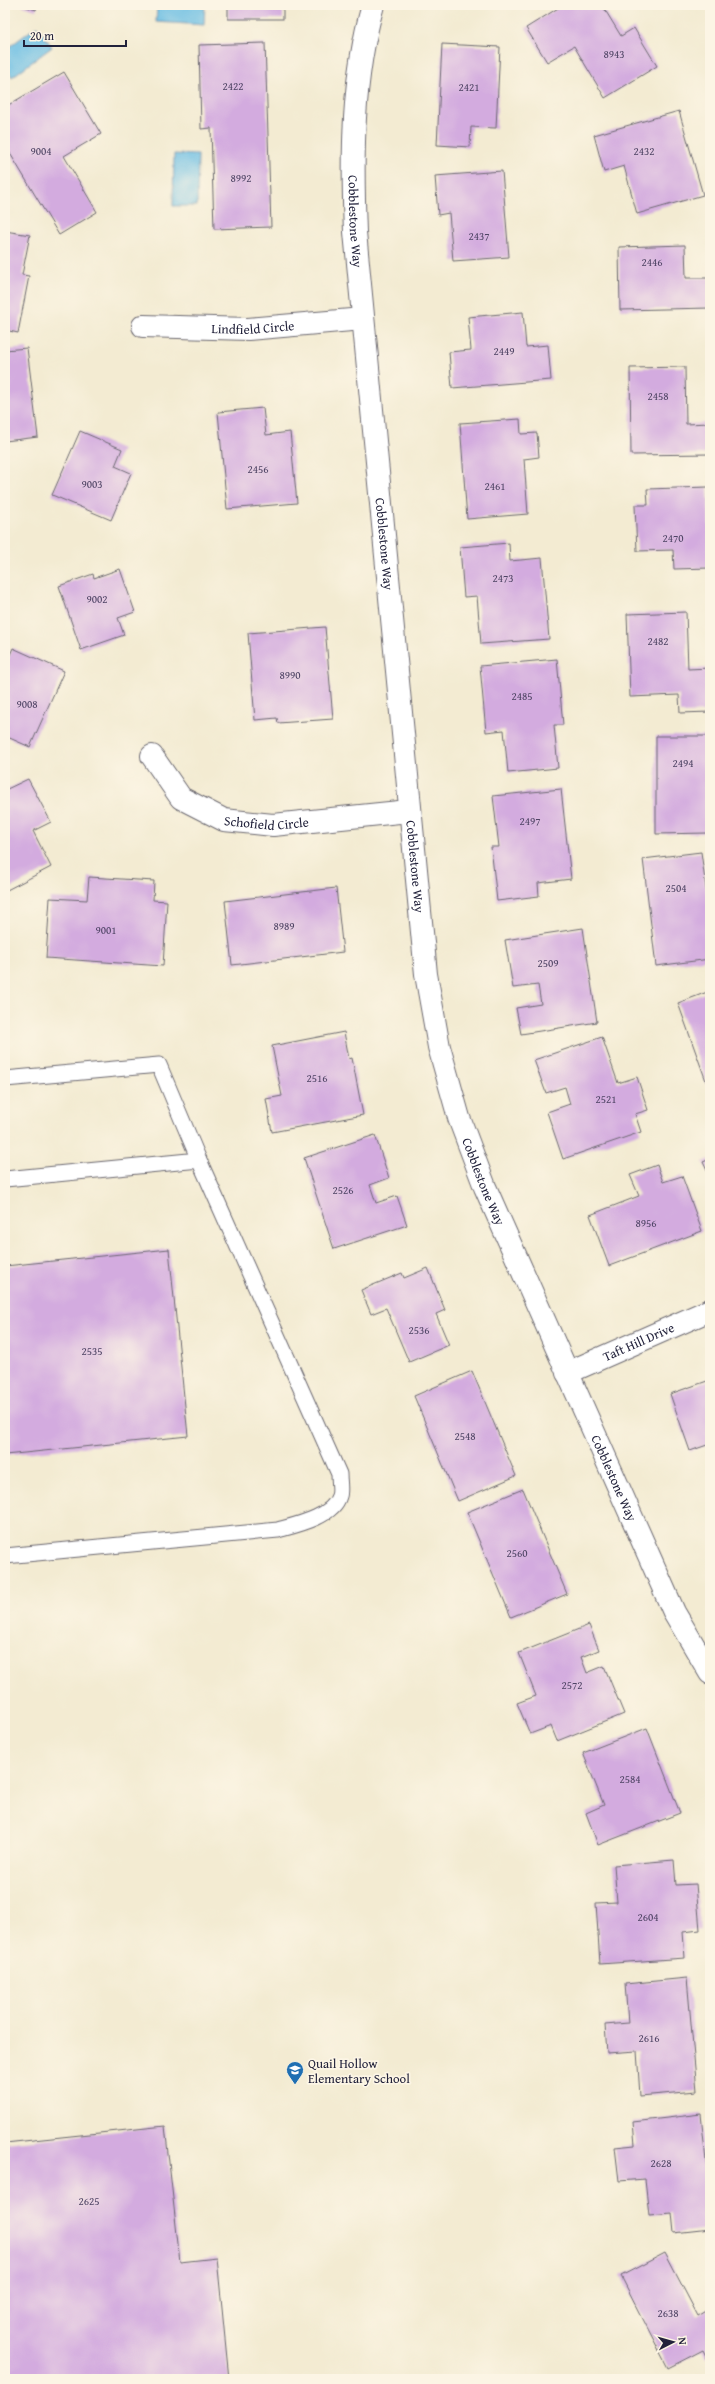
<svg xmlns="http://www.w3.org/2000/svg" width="715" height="2384" font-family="'Gentium Book Plus',serif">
<rect width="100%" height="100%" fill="#fcf5e5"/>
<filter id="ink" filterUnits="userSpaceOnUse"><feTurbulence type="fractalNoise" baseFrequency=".025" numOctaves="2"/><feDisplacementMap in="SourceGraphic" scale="8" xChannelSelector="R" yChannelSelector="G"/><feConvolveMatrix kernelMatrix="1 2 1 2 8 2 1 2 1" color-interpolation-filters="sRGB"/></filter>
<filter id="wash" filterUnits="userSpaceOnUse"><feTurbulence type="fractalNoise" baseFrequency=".012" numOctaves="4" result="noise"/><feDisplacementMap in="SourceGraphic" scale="16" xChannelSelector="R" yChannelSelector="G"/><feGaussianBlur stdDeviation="0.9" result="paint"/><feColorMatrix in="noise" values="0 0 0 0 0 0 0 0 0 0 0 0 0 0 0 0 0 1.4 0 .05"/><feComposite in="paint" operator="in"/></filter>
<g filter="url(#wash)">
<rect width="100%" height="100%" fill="#f3ebd2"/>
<g fill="#68bde4" stroke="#457090">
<path d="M157 5H205L204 25 156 22Z"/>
<path d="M37 26 52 47 12 77 5 66V50Z"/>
<path d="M174 154 198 155 197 206H173Z"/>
</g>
<g id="blocks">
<g fill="#d3abdf">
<path d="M21 5H37L36 10Z"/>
<rect x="228" y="5" width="55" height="14"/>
<path d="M563 5H602L621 36 634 28 657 66 605 98 574 46 547 62 526 28Z"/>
<path d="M265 43 271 227 214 229 211 128 201 129 199 45Z"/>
<path d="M442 44 500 47 496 128 471 127 470 147 437 145Z"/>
<path d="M64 72 101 134 64 156 97 212 59 235 5 145 7 119 5 107Z"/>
<path d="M679 111 703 195 637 214 624 166 604 172 594 135Z"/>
<path d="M502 171 509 257 453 261 449 213 438 215 435 176Z"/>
<path d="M5 231 30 235 22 275 29 276 18 333 5 330Z"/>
<path d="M685 245 686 278H710V308L620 310 619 247Z"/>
<path d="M523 312 526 347 548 345 551 380 452 388 449 352 471 350 468 317Z"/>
<path d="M27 348 38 437 5 441V350Z"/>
<path d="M685 367 686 424 710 423V454L631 455 630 368Z"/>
<path d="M263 408 266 435 290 432 297 503 227 509 218 412Z"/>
<path d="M520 419 521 434 537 433 539 457 524 459 528 514 467 519 460 423Z"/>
<path d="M80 431 122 449 115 466 131 473 111 520 52 495Z"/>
<path d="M708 487 710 568 674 569 673 550 637 551 635 505H648L647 489Z"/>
<path d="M509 543 510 561 542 558 549 639 481 644 477 596 464 597 460 547Z"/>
<path d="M120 569 135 612 118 618 124 635 81 650 59 586 93 574 94 578Z"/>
<path d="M686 612 688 669 710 668V712L680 713 679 695 630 697 627 614Z"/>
<path d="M325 627 333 719 278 723 277 718 255 720 248 633Z"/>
<path d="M13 648 64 671 30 747 5 736V666Z"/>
<path d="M557 659 563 725H554L558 768 508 773 504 730 486 732 480 666Z"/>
<path d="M656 736H710L708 833 656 834Z"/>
<path d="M28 779 51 822 33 831 51 867 5 891V790Z"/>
<path d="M561 789 571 879 538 883 539 896 497 901 491 847H499L493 796Z"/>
<path d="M701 852 710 917V959L656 966 643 859Z"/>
<path d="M89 877 154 881 153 900 167 901 163 966 46 958 50 898 87 900Z"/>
<path d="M336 888 343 952 232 965 225 901Z"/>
<path d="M583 928 597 1022 521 1034 516 1008 541 1004 538 985 513 988 505 940Z"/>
<path d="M710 991V1092L678 1003Z"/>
<path d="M344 1032 349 1059 352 1058 363 1115 272 1132 266 1099 282 1096 272 1046Z"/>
<path d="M602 1037 618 1083 637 1077 648 1110 635 1114 641 1132 563 1159 547 1112 570 1104 565 1087 546 1093 534 1060Z"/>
<path d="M375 1135 389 1178 370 1185 376 1203 397 1196 407 1225 334 1249 304 1158Z"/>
<path d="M710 1159V1177L703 1162Z"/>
<path d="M657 1165 663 1182 682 1176 702 1231 609 1266 590 1215 639 1196 630 1175Z"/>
<path d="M169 1249 188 1436 5 1455V1266Z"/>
<path d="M428 1268 445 1310 436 1314 449 1345 409 1362 386 1308 371 1314 361 1290 402 1273 404 1278Z"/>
<path d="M472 1371 516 1476 458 1501 414 1396Z"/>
<path d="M710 1380V1444L690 1451 670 1394Z"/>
<path d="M523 1489 567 1594 511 1617 467 1512Z"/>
<path d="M589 1625 599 1650 581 1657 587 1673 604 1666 624 1714 557 1741 551 1726 530 1734 517 1703 536 1696 519 1653Z"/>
<path d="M647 1728 680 1813 598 1845 586 1813 604 1805 583 1753Z"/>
<path d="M674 1860 676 1885 696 1884 700 1930 683 1932 685 1958 600 1964 596 1903 617 1902 614 1865Z"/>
<path d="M687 1978 697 2091 640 2096 637 2051 607 2053 605 2025 628 2023 625 1984Z"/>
<path d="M701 2114 710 2199V2229L674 2233 672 2213 649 2215 645 2179 619 2181 615 2147 635 2145 633 2122Z"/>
<path d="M165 2126 180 2262 217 2258 229 2379H5V2143Z"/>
<path d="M665 2253 698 2316 710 2309V2356L707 2358 703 2350 668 2368 621 2276Z"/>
</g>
</g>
</g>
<g filter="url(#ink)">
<use href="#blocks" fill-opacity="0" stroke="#6b6870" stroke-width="1"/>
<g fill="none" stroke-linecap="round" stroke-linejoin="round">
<defs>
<g id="service">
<path d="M5 1079 159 1065 199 1160"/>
<path d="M5 1179 199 1160 339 1474C339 1481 341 1491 339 1496 333 1517 296 1525 278 1530L5 1556"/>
</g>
<g id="minor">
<path id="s1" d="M373 5C352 79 352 156 355 232L426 974 439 1047 459 1118 485 1187 674 1612 710 1673"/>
<path id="s2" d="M143 326 248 329 363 319"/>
<path id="s3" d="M152 756 181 798 224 820 273 825 409 811"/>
<path id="s4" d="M567 1373 710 1310"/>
</g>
</defs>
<use href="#service" stroke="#6b6870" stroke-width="17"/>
<use href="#minor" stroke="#6b6870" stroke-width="24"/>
<use href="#service" stroke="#fff" stroke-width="15"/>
<use href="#minor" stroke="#fff" stroke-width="22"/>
</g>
</g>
<defs>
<symbol id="school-pin" viewBox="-11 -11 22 30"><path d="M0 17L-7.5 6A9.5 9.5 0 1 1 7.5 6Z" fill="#1f6fb2" stroke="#fcf5e5"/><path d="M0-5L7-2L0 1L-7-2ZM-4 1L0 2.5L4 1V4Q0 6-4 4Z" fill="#fff"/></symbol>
</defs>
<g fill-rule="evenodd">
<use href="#school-pin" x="285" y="2060" width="20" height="27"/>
</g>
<g text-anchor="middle" stroke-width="3.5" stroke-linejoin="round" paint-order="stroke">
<g font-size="11" fill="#4e4464">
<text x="614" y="58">8943</text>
<text x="233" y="90">2422</text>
<text x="469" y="91">2421</text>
<text x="41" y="155">9004</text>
<text x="644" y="155">2432</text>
<text x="241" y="182">8992</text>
<text x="479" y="240">2437</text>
<text x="652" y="266">2446</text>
<text x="504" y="355">2449</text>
<text x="658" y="400">2458</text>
<text x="258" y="473">2456</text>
<text x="92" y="488">9003</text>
<text x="495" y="490">2461</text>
<text x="673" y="542">2470</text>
<text x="503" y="582">2473</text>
<text x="97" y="603">9002</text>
<text x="658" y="645">2482</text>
<text x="290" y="679">8990</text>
<text x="522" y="700">2485</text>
<text x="27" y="708">9008</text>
<text x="683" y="767">2494</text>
<text x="530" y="825">2497</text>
<text x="676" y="892">2504</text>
<text x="284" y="930">8989</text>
<text x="106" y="934">9001</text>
<text x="548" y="967">2509</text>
<text x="317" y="1082">2516</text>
<text x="606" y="1103">2521</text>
<text x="343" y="1194">2526</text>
<text x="646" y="1227">8956</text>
<text x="419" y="1334">2536</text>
<text x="92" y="1355">2535</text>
<text x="465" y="1440">2548</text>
<text x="517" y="1557">2560</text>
<text x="572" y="1689">2572</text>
<text x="630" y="1783">2584</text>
<text x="648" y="1921">2604</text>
<text x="649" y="2042">2616</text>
<text x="661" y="2167">2628</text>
<text x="89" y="2205">2625</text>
<text x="668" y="2317">2638</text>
</g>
<g font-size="13" fill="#22223b" stroke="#fcf5e5">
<text dy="5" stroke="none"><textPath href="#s1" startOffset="218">Cobblestone Way</textPath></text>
<text dy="5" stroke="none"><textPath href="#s2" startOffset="110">Lindfield Circle</textPath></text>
<text dy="5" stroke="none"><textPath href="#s1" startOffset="542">Cobblestone Way</textPath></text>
<text dy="5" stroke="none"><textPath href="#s3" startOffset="142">Schofield Circle</textPath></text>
<text dy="5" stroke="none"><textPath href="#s1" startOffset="866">Cobblestone Way</textPath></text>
<text dy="5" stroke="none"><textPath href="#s1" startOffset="1190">Cobblestone Way</textPath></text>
<text dy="5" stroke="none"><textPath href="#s4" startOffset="78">Taft Hill Drive</textPath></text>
<text dy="5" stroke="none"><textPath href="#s1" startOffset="1514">Cobblestone Way</textPath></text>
</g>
<g font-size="13" fill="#22223b" stroke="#fcf5e5" text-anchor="start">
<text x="308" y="2068">Quail Hollow<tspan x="308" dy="15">Elementary School</tspan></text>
</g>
</g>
<rect width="715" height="2384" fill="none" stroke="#fcf5e5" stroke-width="20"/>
<g transform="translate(673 2342) rotate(84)" stroke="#fcf5e5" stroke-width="3" paint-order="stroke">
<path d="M0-3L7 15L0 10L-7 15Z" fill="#22223b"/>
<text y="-6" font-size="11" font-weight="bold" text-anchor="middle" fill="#22223b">N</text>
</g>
<path d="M24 40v6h102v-6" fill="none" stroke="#22223b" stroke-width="2"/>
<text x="30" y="40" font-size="12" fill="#22223b" stroke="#fcf5e5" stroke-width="3" paint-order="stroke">20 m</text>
</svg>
